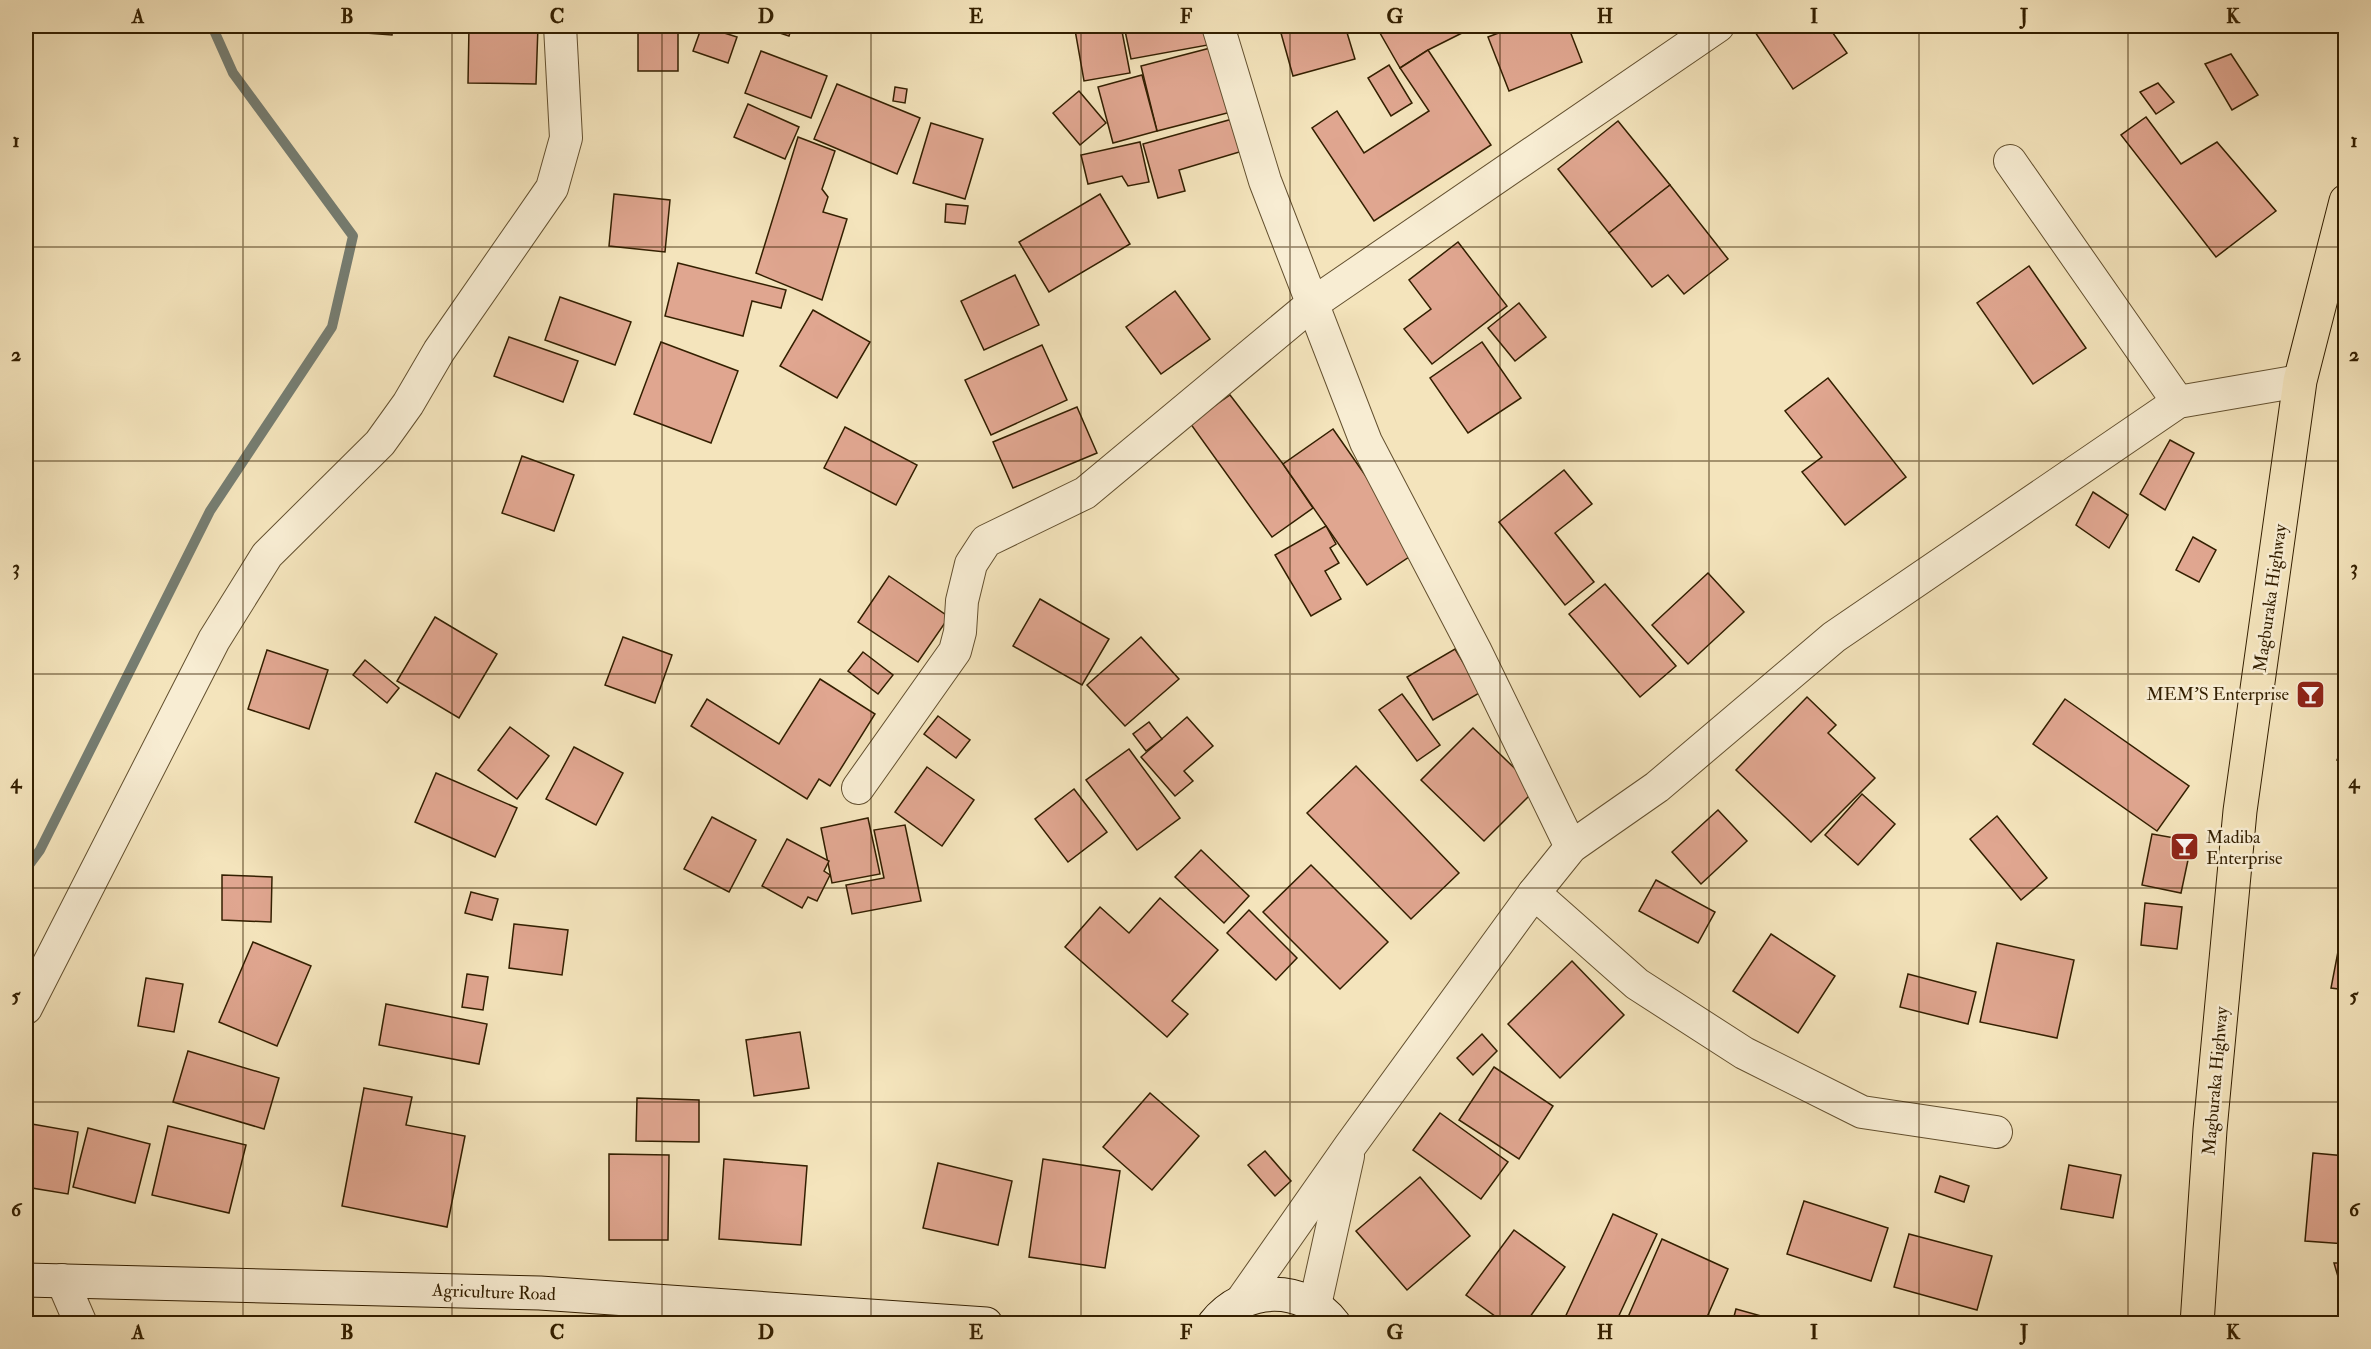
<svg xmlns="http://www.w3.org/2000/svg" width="2371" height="1349" font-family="'IM FELL Double Pica',serif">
<rect width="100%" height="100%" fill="#f4e4bc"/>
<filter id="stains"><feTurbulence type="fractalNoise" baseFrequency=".00333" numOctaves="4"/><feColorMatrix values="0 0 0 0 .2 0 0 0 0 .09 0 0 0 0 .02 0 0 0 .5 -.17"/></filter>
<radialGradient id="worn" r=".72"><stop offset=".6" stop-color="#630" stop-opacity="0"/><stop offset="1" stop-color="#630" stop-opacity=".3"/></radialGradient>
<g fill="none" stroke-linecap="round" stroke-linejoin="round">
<path stroke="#767d71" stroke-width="10" d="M26 869 40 850 210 511 332 327 353 236 233 73 212 26"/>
</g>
<g fill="#e0a690" stroke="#331f00" stroke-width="1.5">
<path d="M339 26H393L392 35 339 31Z"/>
<path d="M469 26H538L536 84 468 83Z"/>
<rect x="638" y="26" width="40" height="45"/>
<path d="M702 26 737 37 728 63 693 51Z"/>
<path d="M758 26H792L789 36Z"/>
<path d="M1104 26H1121L1130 73 1084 81 1075 30Z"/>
<path d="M1124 26H1204L1208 45 1131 59Z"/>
<path d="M1279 26H1345L1355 59 1293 76Z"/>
<path d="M1376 26H1476L1428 50 1400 68Z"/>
<path d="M1517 26H1568L1582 62 1509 91 1488 37Z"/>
<path d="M1751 26H1828L1847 53 1793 89Z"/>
<path d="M1847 26H1862L1851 31Z"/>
<path d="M1218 46 1235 111 1157 131 1141 66Z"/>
<path d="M1428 50 1491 145 1374 221 1312 128 1337 111 1364 153 1429 111 1400 68Z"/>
<path d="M761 51 827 76 811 118 745 93Z"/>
<path d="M2231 54 2258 95 2232 110 2205 64Z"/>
<path d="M1389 65 1412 103 1391 116 1368 78Z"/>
<path d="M1142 75 1157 131 1113 143 1098 87Z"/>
<path d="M2158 83 2174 102 2156 114 2140 92Z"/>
<path d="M837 84 920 118 897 174 814 139Z"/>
<path d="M895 87 907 89 905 103 893 101Z"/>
<path d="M1079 91 1106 123 1080 145 1053 113Z"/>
<path d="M748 104 799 127 785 159 734 137Z"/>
<path d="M2146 117 2181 164 2217 142 2276 211 2216 257 2121 135Z"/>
<path d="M1236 118 1246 150 1179 170 1185 191 1158 198 1143 144Z"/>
<path d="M1618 121 1670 185 1609 233 1558 169Z"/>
<path d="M931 123 983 139 965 199 913 183Z"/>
<path d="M798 137 835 151 822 189 828 197 823 212 847 219 822 300 756 273Z"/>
<path d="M1140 142 1149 182 1128 186 1122 176 1088 184 1081 155Z"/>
<path d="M1670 185 1728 259 1684 294 1668 275 1652 287 1609 233Z"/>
<path d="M614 194 670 200 665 252 609 246Z"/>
<path d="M1100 194 1130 244 1049 292 1019 242Z"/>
<path d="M946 204 968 206 965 224 945 222Z"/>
<path d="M1458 242 1507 306 1432 364 1404 329 1431 309 1409 280Z"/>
<path d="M678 263 786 290 781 308 752 301 743 336 665 316Z"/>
<path d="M2029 266 2086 348 2033 384 1977 303Z"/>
<path d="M1015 275 1039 325 984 350 961 301Z"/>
<path d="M1175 291 1210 339 1161 374 1126 327Z"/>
<path d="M560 297 631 322 615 365 545 340Z"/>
<path d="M1519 303 1546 337 1515 361 1488 328Z"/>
<path d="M813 310 870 342 837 398 780 366Z"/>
<path d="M509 337 578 361 563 402 494 376Z"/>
<path d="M661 342 738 371 711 443 634 414Z"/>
<path d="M1482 342 1521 398 1468 433 1430 378Z"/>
<path d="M1042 345 1067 400 991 435 965 380Z"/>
<path d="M1828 378 1906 477 1845 525 1802 472 1822 457 1785 411Z"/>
<path d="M1230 395 1283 464 1313 508 1272 537 1190 423Z"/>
<path d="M1077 407 1097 453 1013 488 993 442Z"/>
<path d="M845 427 917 465 896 505 824 468Z"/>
<path d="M1333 429 1418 551 1367 585 1283 464Z"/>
<path d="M2170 440 2194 453 2165 510 2140 494Z"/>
<path d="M522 456 574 475 554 531 502 513Z"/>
<path d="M1564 470 1592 504 1555 533 1594 582 1565 605 1499 522Z"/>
<path d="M2093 492 2128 515 2109 548 2076 525Z"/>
<path d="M1326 526 1336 544 1330 548 1339 563 1325 571 1341 599 1311 616 1275 555Z"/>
<path d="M2193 537 2216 550 2199 582 2176 570Z"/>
<path d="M1708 573 1744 612 1688 664 1652 625Z"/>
<path d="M889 576 949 617 918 662 858 622Z"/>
<path d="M1605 584 1676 666 1640 697 1569 614Z"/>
<path d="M1040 599 1109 639 1082 685 1013 646Z"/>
<path d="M435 617 497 654 459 718 397 681Z"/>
<path d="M623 637 672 655 655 703 605 685Z"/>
<path d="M1141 637 1179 679 1125 726 1087 685Z"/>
<path d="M1455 649 1481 692 1433 720 1407 677Z"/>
<path d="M267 650 328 670 309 729 248 709Z"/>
<path d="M863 652 893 675 878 694 848 671Z"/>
<path d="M365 660 399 688 387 703 353 675Z"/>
<path d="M820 679 875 714 830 786 819 779 807 799 691 726 707 699 779 744Z"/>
<path d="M1402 694 1440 745 1417 761 1379 710Z"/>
<path d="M1807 697 1836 725 1828 733 1875 778 1811 842 1736 770Z"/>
<path d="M2065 699 2189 786 2157 831 2033 744Z"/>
<path d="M938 716 970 740 956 758 924 734Z"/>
<path d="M1187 717 1213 746 1184 771 1193 781 1175 796 1141 757Z"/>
<path d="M1149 722 1162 739 1146 751 1133 734Z"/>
<path d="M510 727 549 756 517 799 478 770Z"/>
<path d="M1473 728 1536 789 1484 841 1421 780Z"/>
<path d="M2346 739V763L2337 760Z"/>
<path d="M574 747 623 773 596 825 546 799Z"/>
<path d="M1129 749 1180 818 1137 850 1086 780Z"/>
<path d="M1356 766 1459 873 1411 919 1307 813Z"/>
<path d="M927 767 974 800 942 846 895 812Z"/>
<path d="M436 773 517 808 495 857 415 822Z"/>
<path d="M1074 789 1107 832 1068 862 1035 819Z"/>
<path d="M1862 794 1895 824 1858 865 1825 835Z"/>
<path d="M1718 810 1747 841 1701 884 1672 852Z"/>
<path d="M1997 816 2047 878 2021 900 1970 839Z"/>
<path d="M712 817 756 840 729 892 684 869Z"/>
<path d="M868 818 880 874 832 883 821 828Z"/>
<path d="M905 825 921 901 852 914 846 885 884 878 874 830Z"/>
<path d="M2152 834 2192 841 2181 893 2142 885Z"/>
<path d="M787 839 829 861 824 871 830 875 817 901 808 897 802 908 762 886Z"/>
<path d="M1201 850 1249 896 1224 923 1175 877Z"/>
<path d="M1311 865 1388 942 1340 989 1263 912Z"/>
<path d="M222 875 272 877 271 922 222 920Z"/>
<path d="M1656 880 1715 912 1698 943 1639 911Z"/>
<path d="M471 892 498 899 492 920 465 913Z"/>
<path d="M1160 898 1218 950 1172 1001 1188 1014 1167 1037 1065 947 1100 907 1129 933Z"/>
<path d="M2145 903 2182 907 2177 949 2141 945Z"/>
<path d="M1249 910 1297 958 1276 980 1227 933Z"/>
<path d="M2346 910V990L2331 988Z"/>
<path d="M514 924 568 930 562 975 509 968Z"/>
<path d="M1771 934 1835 976 1798 1033 1733 991Z"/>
<path d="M253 942 311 966 277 1046 219 1022Z"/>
<path d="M1997 943 2074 960 2057 1038 1980 1022Z"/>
<path d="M1572 961 1624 1015 1560 1078 1508 1024Z"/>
<path d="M467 974 488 977 483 1010 462 1007Z"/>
<path d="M1908 974 1976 992 1968 1024 1900 1007Z"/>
<path d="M146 978 183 984 174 1032 138 1026Z"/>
<path d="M386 1004 487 1024 479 1064 379 1045Z"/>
<path d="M800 1032 809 1088 754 1096 746 1040Z"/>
<path d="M1482 1034 1497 1051 1473 1075 1457 1058Z"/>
<path d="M188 1051 279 1078 264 1129 173 1102Z"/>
<path d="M1494 1067 1553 1106 1519 1159 1459 1120Z"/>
<path d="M364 1088 412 1097 406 1125 465 1136 447 1227 342 1206Z"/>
<path d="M1150 1093 1199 1136 1152 1190 1103 1147Z"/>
<path d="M637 1098 699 1100V1142L636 1141Z"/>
<path d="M1440 1113 1508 1162 1481 1199 1413 1150Z"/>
<path d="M26 1123 78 1132 68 1194 26 1187Z"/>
<path d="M168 1126 246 1145 229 1213 152 1195Z"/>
<path d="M88 1128 150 1144 135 1203 73 1187Z"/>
<path d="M1265 1151 1291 1181 1275 1196 1248 1165Z"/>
<path d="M2313 1153 2346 1156V1244L2305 1241Z"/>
<path d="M609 1154 669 1155 668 1240H609Z"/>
<path d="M724 1159 807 1166 801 1245 719 1239Z"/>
<path d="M1043 1159 1120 1171 1105 1268 1029 1257Z"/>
<path d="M938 1163 1012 1181 998 1245 923 1228Z"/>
<path d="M2069 1165 2121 1175 2113 1218 2061 1209Z"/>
<path d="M1940 1176 1969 1186 1964 1202 1935 1192Z"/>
<path d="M1420 1177 1470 1236 1407 1290 1356 1231Z"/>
<path d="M1804 1201 1888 1228 1871 1281 1787 1254Z"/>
<path d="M1613 1214 1657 1234 1615 1324H1562Z"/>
<path d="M1514 1230 1565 1267 1525 1324H1506L1466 1295Z"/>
<path d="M1909 1234 1992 1256 1977 1310 1894 1287Z"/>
<path d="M1662 1239 1728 1269 1704 1324H1625Z"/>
<path d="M2334 1263H2346V1296L2344 1297Z"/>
<path d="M1736 1309 1790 1324H1732Z"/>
<path d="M424 1317V1324H319V1319Z"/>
<path d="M2094 1317 2154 1321V1324H2094Z"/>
</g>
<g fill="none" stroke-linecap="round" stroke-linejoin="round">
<defs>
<g id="street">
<path d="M1218 26 1265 181 1366 442 1476 652 1571 847"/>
<path d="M2010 161 2178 402"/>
<path d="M858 788 955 651 960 632 962 601 971 564 986 541 1085 493 1312 304 1718 26"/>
<path d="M1534 893 1637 984 1744 1053 1862 1112 1996 1132"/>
<path d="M26 1008 214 640 267 555 380 443 408 404 439 351 552 188 566 138 560 26"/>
<path d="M62 1280 81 1324"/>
<path d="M1242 1300 1350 1146 1534 893 1571 847 1657 787 1834 637 2178 402 2300 381"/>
<path d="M1315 1305 1348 1156"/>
</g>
<g id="secondary">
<path d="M26 1280 540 1293 986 1324"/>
<path d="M1214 1324C1244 1285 1304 1284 1334 1324"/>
</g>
<path id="primary" d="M2197 1324 2210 1130 2240 811 2300 381 2346 201"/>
</defs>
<use href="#street" stroke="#63502f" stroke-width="34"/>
<use href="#secondary" stroke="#331f00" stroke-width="35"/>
<use href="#primary" stroke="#331f00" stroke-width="35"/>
<use href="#street" stroke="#f8edd3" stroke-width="32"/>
<use href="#secondary" stroke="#f8edd3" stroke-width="33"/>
<use href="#primary" stroke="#f4e4bc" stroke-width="33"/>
</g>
<path fill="none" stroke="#331f00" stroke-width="1.5" stroke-opacity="0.55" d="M243 26V1324M452 26V1324M662 26V1324M871 26V1324M1081 26V1324M1290 26V1324M1500 26V1324M1709 26V1324M1919 26V1324M2128 26V1324M26 247H2346M26 461H2346M26 674H2346M26 888H2346M26 1102H2346"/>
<defs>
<symbol id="bar-square" viewBox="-11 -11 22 22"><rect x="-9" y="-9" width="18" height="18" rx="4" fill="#8f2418" stroke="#f8edd3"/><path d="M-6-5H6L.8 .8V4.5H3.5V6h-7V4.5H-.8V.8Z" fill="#fff"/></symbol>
</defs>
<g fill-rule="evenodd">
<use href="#bar-square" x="2294" y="678" width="33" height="33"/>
<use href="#bar-square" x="2168" y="830" width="33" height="33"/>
</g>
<g text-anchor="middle" stroke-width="5" stroke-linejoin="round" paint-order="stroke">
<g font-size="18" fill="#331f00" stroke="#f8edd3">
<text transform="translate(2270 598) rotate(-82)" y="6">Magburaka Highway</text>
<text transform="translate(2215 1081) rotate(-85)" y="6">Magburaka Highway</text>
<text transform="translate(494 1292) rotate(2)" y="6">Agriculture Road</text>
</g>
<g font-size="18" fill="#331f00" stroke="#f8edd3" text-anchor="end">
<text x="2289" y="700">MEM'S Enterprise</text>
<text x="2206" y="843" text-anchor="start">Madiba<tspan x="2206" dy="21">Enterprise</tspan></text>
</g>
</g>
<rect width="2371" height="1349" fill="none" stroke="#f4e4bc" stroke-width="66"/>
<rect x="33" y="33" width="2305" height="1283" fill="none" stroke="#331f00" stroke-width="2"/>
<g font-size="20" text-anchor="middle" font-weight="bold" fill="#331f00">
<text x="138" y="23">A</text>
<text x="347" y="23">B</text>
<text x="557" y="23">C</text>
<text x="766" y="23">D</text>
<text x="976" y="23">E</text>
<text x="1186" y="23">F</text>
<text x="1395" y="23">G</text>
<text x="1605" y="23">H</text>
<text x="1814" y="23">I</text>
<text x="2024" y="23">J</text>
<text x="2233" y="23">K</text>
<text x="16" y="147">1</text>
<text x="2354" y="147">1</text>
<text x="16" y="361">2</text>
<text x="2354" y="361">2</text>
<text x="16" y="574">3</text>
<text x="2354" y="574">3</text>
<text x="16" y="788">4</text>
<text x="2354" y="788">4</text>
<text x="16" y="1002">5</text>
<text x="2354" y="1002">5</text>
<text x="16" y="1216">6</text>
<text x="2354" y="1216">6</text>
<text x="138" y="1339">A</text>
<text x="347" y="1339">B</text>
<text x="557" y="1339">C</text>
<text x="766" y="1339">D</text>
<text x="976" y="1339">E</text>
<text x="1186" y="1339">F</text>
<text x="1395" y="1339">G</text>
<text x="1605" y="1339">H</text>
<text x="1814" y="1339">I</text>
<text x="2024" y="1339">J</text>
<text x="2233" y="1339">K</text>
</g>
<rect width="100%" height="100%" filter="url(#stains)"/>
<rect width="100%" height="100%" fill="url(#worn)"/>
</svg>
